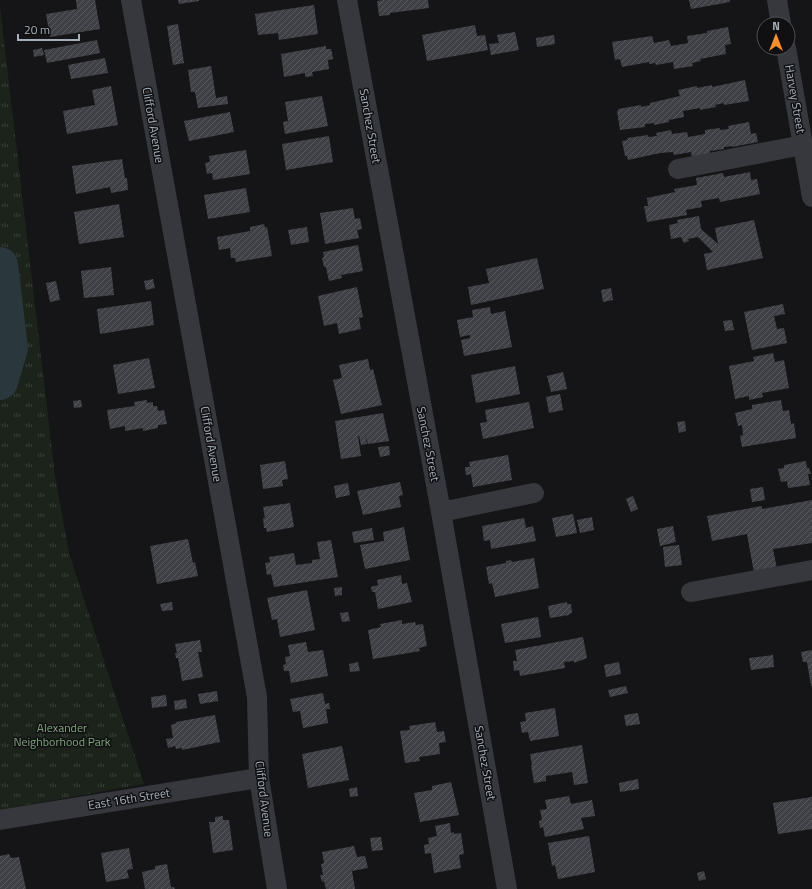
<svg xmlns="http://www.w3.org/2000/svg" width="812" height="889" font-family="'Titillium Web',sans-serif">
<defs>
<pattern id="park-tufts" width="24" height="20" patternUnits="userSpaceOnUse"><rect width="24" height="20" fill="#1b231b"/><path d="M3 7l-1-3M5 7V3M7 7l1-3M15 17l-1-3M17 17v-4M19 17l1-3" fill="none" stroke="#39403a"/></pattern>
<pattern id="building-hatch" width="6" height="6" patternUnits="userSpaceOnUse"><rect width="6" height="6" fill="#3f4045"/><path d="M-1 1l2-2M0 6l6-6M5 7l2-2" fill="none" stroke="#58595e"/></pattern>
</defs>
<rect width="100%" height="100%" fill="#151517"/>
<path fill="url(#park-tufts)" d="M0 7 55 476 69 553 144 784 0 810Z"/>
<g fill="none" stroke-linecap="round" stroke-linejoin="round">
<path stroke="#2a373c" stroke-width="36" d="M0 265 10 348 0 382"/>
</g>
<g fill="url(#building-hatch)">
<path d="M76 0H95L100 29 50 37 46 14 77 9Z"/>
<path d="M178 0H199V1L179 4Z"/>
<path d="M383 0H428L429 8 390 13V15L379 16 377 1Z"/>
<path d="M689 0H730V2L691 9Z"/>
<path d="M314 5 318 34 279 40 278 33 258 35 255 14Z"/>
<path d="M178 24 184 63 173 65 167 26Z"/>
<path d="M475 25 477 36 485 35 488 50 427 61 422 35Z"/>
<path d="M728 27 731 44 725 45 726 54 700 59 701 61 692 63 693 66 674 69 673 62 656 65 655 63 649 64V62L622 67 620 59 615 60 612 42 652 36 654 43 669 40 671 46 688 43 687 36 707 33V31Z"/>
<path d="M515 32 519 50 491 55 489 44 499 43 497 35Z"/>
<path d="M554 35 555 44 537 47 536 38Z"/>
<path d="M97 40 100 53 47 63 44 50Z"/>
<path d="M326 46V49H331L332 53 333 59 328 60 329 69 312 72 313 76 305 77V73L284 77 281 54Z"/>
<path d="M42 48 44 55 34 57 33 50Z"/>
<path d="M105 58 108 73 71 79 68 65Z"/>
<path d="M211 66 216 98 227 96 228 104 198 108 195 92H191L188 70Z"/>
<path d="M745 80 749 101 724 105V103L715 105 716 107 700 110V108L683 111 684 117 669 120V122L654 125V123L645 124V127L620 130 617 111H618V109L641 105V107L650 105V103L680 96 678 90 697 86V88L712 85V87Z"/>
<path d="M111 86 118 125 67 134 63 111 95 105 92 90Z"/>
<path d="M322 96 328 126 285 134 283 122 288 121 285 102Z"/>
<path d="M230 112 234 132 189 141 184 121Z"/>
<path d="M749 122 751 134 756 133 758 142 732 147V146L724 147V149L710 151V155L692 158 691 152 674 155 673 152 660 153 628 160 627 156H625L622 141 628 140 627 138 648 135V137L657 136 656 133 671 130 672 134 687 132 688 137 705 134V130L720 128V130L729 129 728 126Z"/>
<path d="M329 136 333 162 286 170 282 144Z"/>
<path d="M246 150 250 174 213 180 212 173 207 174 205 163 210 162 209 156Z"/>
<path d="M122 159 125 178H127L128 190 111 193 110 187 76 194 72 166Z"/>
<path d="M750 172 751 180 757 179 760 194 720 202 719 198 701 201 702 207 686 210 687 215 647 222 644 206H648L647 198 675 192 674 189 697 185 696 178 723 173 724 177Z"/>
<path d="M246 188 250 212 208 219 204 195Z"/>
<path d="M119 204 124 237 79 244 74 212Z"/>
<path d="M353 208 355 219 360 218 362 229 357 230 359 238 325 244 320 213Z"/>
<path d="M699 216 701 229 718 244 715 228 754 220 763 258 707 270 704 254 713 252 698 237 688 239 689 241 684 243 681 237 671 239 669 225 678 223 677 220Z"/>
<path d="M264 224 265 228 267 227 272 256 236 262 235 258H231L230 248 219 250 217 237 250 231V227Z"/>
<path d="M307 227 309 242 291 245 288 230Z"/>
<path d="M358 245 363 271 341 275 342 278 329 281 326 267H324L322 258 324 257 323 252Z"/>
<path d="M537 258 544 289 471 305 468 287 489 283 486 269Z"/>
<path d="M111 267 114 295 84 298 81 271Z"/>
<path d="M153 279 155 288 146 290 144 281Z"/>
<path d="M56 281 60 300 50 302 46 283Z"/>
<path d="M357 287 363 317 359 318 361 329 339 334 337 323 324 326 318 296Z"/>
<path d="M611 288 613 300 603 302 601 290Z"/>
<path d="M151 301 154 325 100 334 97 309Z"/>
<path d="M783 304 785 314 774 316 777 329 784 328 787 343 752 350 744 312Z"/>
<path d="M490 307 491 314 505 311 512 347 464 356 461 340 470 338V335L460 337 457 320 473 317 472 310Z"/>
<path d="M732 320 734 330 725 331 723 321Z"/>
<path d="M773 353 775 362 784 360 789 388 762 393 763 397 749 400V396L735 399 729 366 754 361 753 357Z"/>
<path d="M149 358 155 388 118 394 113 365Z"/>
<path d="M368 359 370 370 373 369 382 405 341 414 333 380 342 378 339 365Z"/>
<path d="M515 366 520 394 476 403 471 375Z"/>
<path d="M563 372 567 389 551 392 547 376Z"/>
<path d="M560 394 563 410 549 413 546 397Z"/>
<path d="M81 400 82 407 74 408 73 401Z"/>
<path d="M147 400V403L153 402V406H157L158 411 164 410 167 424 158 425V428L143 431V428L125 431V426L110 429 107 410 135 406 134 402Z"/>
<path d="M781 400 783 411 789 410 791 424 794 423 796 438 742 447 740 436 743 435 742 425 738 426 735 413 752 409V405Z"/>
<path d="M529 402 534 428 483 439 480 423 487 422 485 410Z"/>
<path d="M383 413 389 441 368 444 365 435 367 444 361 445 359 436H358L361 456 341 459 335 421Z"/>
<path d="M685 421 686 431 679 433 677 422Z"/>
<path d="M389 446 390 455 380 457 378 447Z"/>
<path d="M508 455 512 480 473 487 471 474 466 475 465 467H470L469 462Z"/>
<path d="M285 461 288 479 282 480 283 486 263 489 260 465Z"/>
<path d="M806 461 807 468H809L811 474H808L810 485 788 488 787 481 781 482 778 469 784 468V465Z"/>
<path d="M400 482 403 495 399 496 401 507 363 515 357 491Z"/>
<path d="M348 483 350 495 336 498 334 486Z"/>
<path d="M763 487 765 500 752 502 750 489Z"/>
<path d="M633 496 638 509 631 512 626 499Z"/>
<path d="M812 500V543L773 549 777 569 754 573 747 534 712 541 707 516 762 506V509Z"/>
<path d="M290 503 294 527 267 532 266 528H264L263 518H265L263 507Z"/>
<path d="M573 514 577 533 556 537 552 518Z"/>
<path d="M592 517 594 530 580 533 577 520Z"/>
<path d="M524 518 526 528 533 526 536 541 491 549 490 540 484 541 482 526Z"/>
<path d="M673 526 676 542 660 546 657 529Z"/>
<path d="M404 527 410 560 365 569 360 545 384 541 383 532Z"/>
<path d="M372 528 374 540 354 543 352 532Z"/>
<path d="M188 539 193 563 195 562 198 576 157 584 150 546Z"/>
<path d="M331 540 338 577 274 587 271 574 267 575 265 563 270 562 269 557 294 553 296 565 312 563V560L320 559 317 542Z"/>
<path d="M679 545 682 565 665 567 663 547Z"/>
<path d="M534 558 539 588 495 597 492 583 489 584 486 567 506 563V561L511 560 512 562Z"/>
<path d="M401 575 402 584 407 583 412 602 378 609 375 592H372L371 587 378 585 377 580Z"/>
<path d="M342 587V595L335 596 334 588Z"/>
<path d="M307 590 315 630 280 637 277 619 272 620 267 598Z"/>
<path d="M172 602 173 610 162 611 160 604Z"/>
<path d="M567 602V604H571L572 613 569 614V615L550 618 548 606Z"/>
<path d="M348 612 350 621 342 622 340 613Z"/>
<path d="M538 617 541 637 505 643 501 624Z"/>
<path d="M402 620V624L415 622 416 625 423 624 427 646 419 648 420 651 373 659 368 630 381 627 380 624Z"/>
<path d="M583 637 587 658 574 663V661L564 662 565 668 520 676 519 670 514 671 513 661H517L515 650Z"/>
<path d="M200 640 202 652H198L203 677 182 681 178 658H176L175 653H177L175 644Z"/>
<path d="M306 642 308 652 323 650 328 676 291 683 289 671H284L283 665 286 664 285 657 290 656 288 645Z"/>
<path d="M812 650V686H811L807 662H803L801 652Z"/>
<path d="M773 655 774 667 751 670 749 658Z"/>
<path d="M358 662 360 671 350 672 349 664Z"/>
<path d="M619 662 621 674 606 677 604 665Z"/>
<path d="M626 686 628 693 610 697 608 690Z"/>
<path d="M217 691 218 701 200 704 198 694Z"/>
<path d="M323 693 325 704 329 703 330 709H326L328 723 303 728 300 711 293 712 290 699Z"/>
<path d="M166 695 167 706 152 708 151 697Z"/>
<path d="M186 699 187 708 175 710 174 701Z"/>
<path d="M555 708 559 736 530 741 528 732 522 733 520 722 526 721 525 713Z"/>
<path d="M638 713 640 724 626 726 624 715Z"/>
<path d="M215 715 220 742 182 750V748L176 749 175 746 168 748 166 739 173 738 171 725 177 723 176 722Z"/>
<path d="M435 722 437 732 444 731 446 742 439 743 440 754 419 757 420 761 405 763 400 731 410 730 409 726Z"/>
<path d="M582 745 588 783 574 785 572 772 546 776V781L534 783 531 765H532L530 754Z"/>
<path d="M342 746 349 780 308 788 302 754Z"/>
<path d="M638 779 639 789 620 792 619 783Z"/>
<path d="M451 782 459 815 420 822 414 793 432 790V786Z"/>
<path d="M357 787 358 796 350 797 349 789Z"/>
<path d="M569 796 571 804 592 800 595 816 581 818 584 829 545 837 543 827 540 828 539 821 542 820 540 810 547 809 545 800Z"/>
<path d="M812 797V829L778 834 773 803Z"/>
<path d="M223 816V820H229L233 850 213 853 209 822H215V817Z"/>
<path d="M450 823 451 833 454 832V834L461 833 464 854 459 855 461 868 434 873 431 853 425 854 424 845 429 844 428 838 437 836 435 826Z"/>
<path d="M589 836 595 872 558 879 555 865 552 866 548 843Z"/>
<path d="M381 837 383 850 372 851 370 838Z"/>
<path d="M354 846 357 857 365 856 368 868 352 871 355 889H326L324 881 322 882 320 875H323L321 864 324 863 322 852Z"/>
<path d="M129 848 133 869 127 870 129 878 106 882 101 853Z"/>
<path d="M9 854 11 858 19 857 26 889H0V856Z"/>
<path d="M167 864 171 887H174L175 889H145L142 872 155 869V866Z"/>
<path d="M704 871 706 879 699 881 697 873Z"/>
</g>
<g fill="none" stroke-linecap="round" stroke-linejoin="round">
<g stroke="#36383d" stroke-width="20">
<path d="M131 0 257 697 259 778 277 889"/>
<path d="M347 0 441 512 507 889"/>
<path d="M777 0 781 24"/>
<path d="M786 48 812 197"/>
<path d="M678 169 803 145"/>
<path d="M441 512 534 493"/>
<path d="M691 592 812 570"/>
<path d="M0 820 259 778"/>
</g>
</g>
<g text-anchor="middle" stroke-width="3" stroke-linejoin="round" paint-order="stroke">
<g font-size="12" fill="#a6afb9" stroke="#101012">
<text transform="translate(795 99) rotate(80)" y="4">Harvey Street</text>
<text transform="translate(153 125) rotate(80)" y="4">Clifford Avenue</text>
<text transform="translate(370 126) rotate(80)" y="4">Sanchez Street</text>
<text transform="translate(211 444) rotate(80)" y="4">Clifford Avenue</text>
<text transform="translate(428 444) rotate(79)" y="4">Sanchez Street</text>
<text transform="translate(485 763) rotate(80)" y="4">Sanchez Street</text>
<text transform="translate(129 799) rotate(-9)" y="4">East 16th Street</text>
<text transform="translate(264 799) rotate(83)" y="4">Clifford Avenue</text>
</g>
<g font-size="12" fill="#80a57b" stroke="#101012">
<text x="62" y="732">Alexander<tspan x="62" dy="14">Neighborhood Park</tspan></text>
</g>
</g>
<g transform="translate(776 36)"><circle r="19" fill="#101012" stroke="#4c5055"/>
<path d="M0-3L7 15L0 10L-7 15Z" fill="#ff9025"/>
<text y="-6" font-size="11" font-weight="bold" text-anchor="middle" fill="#a6afb9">N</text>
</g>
<path d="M18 34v6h61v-6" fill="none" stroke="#a6afb9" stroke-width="2"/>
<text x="24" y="34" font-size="12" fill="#a6afb9" stroke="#101012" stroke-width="3" paint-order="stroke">20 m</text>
</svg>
